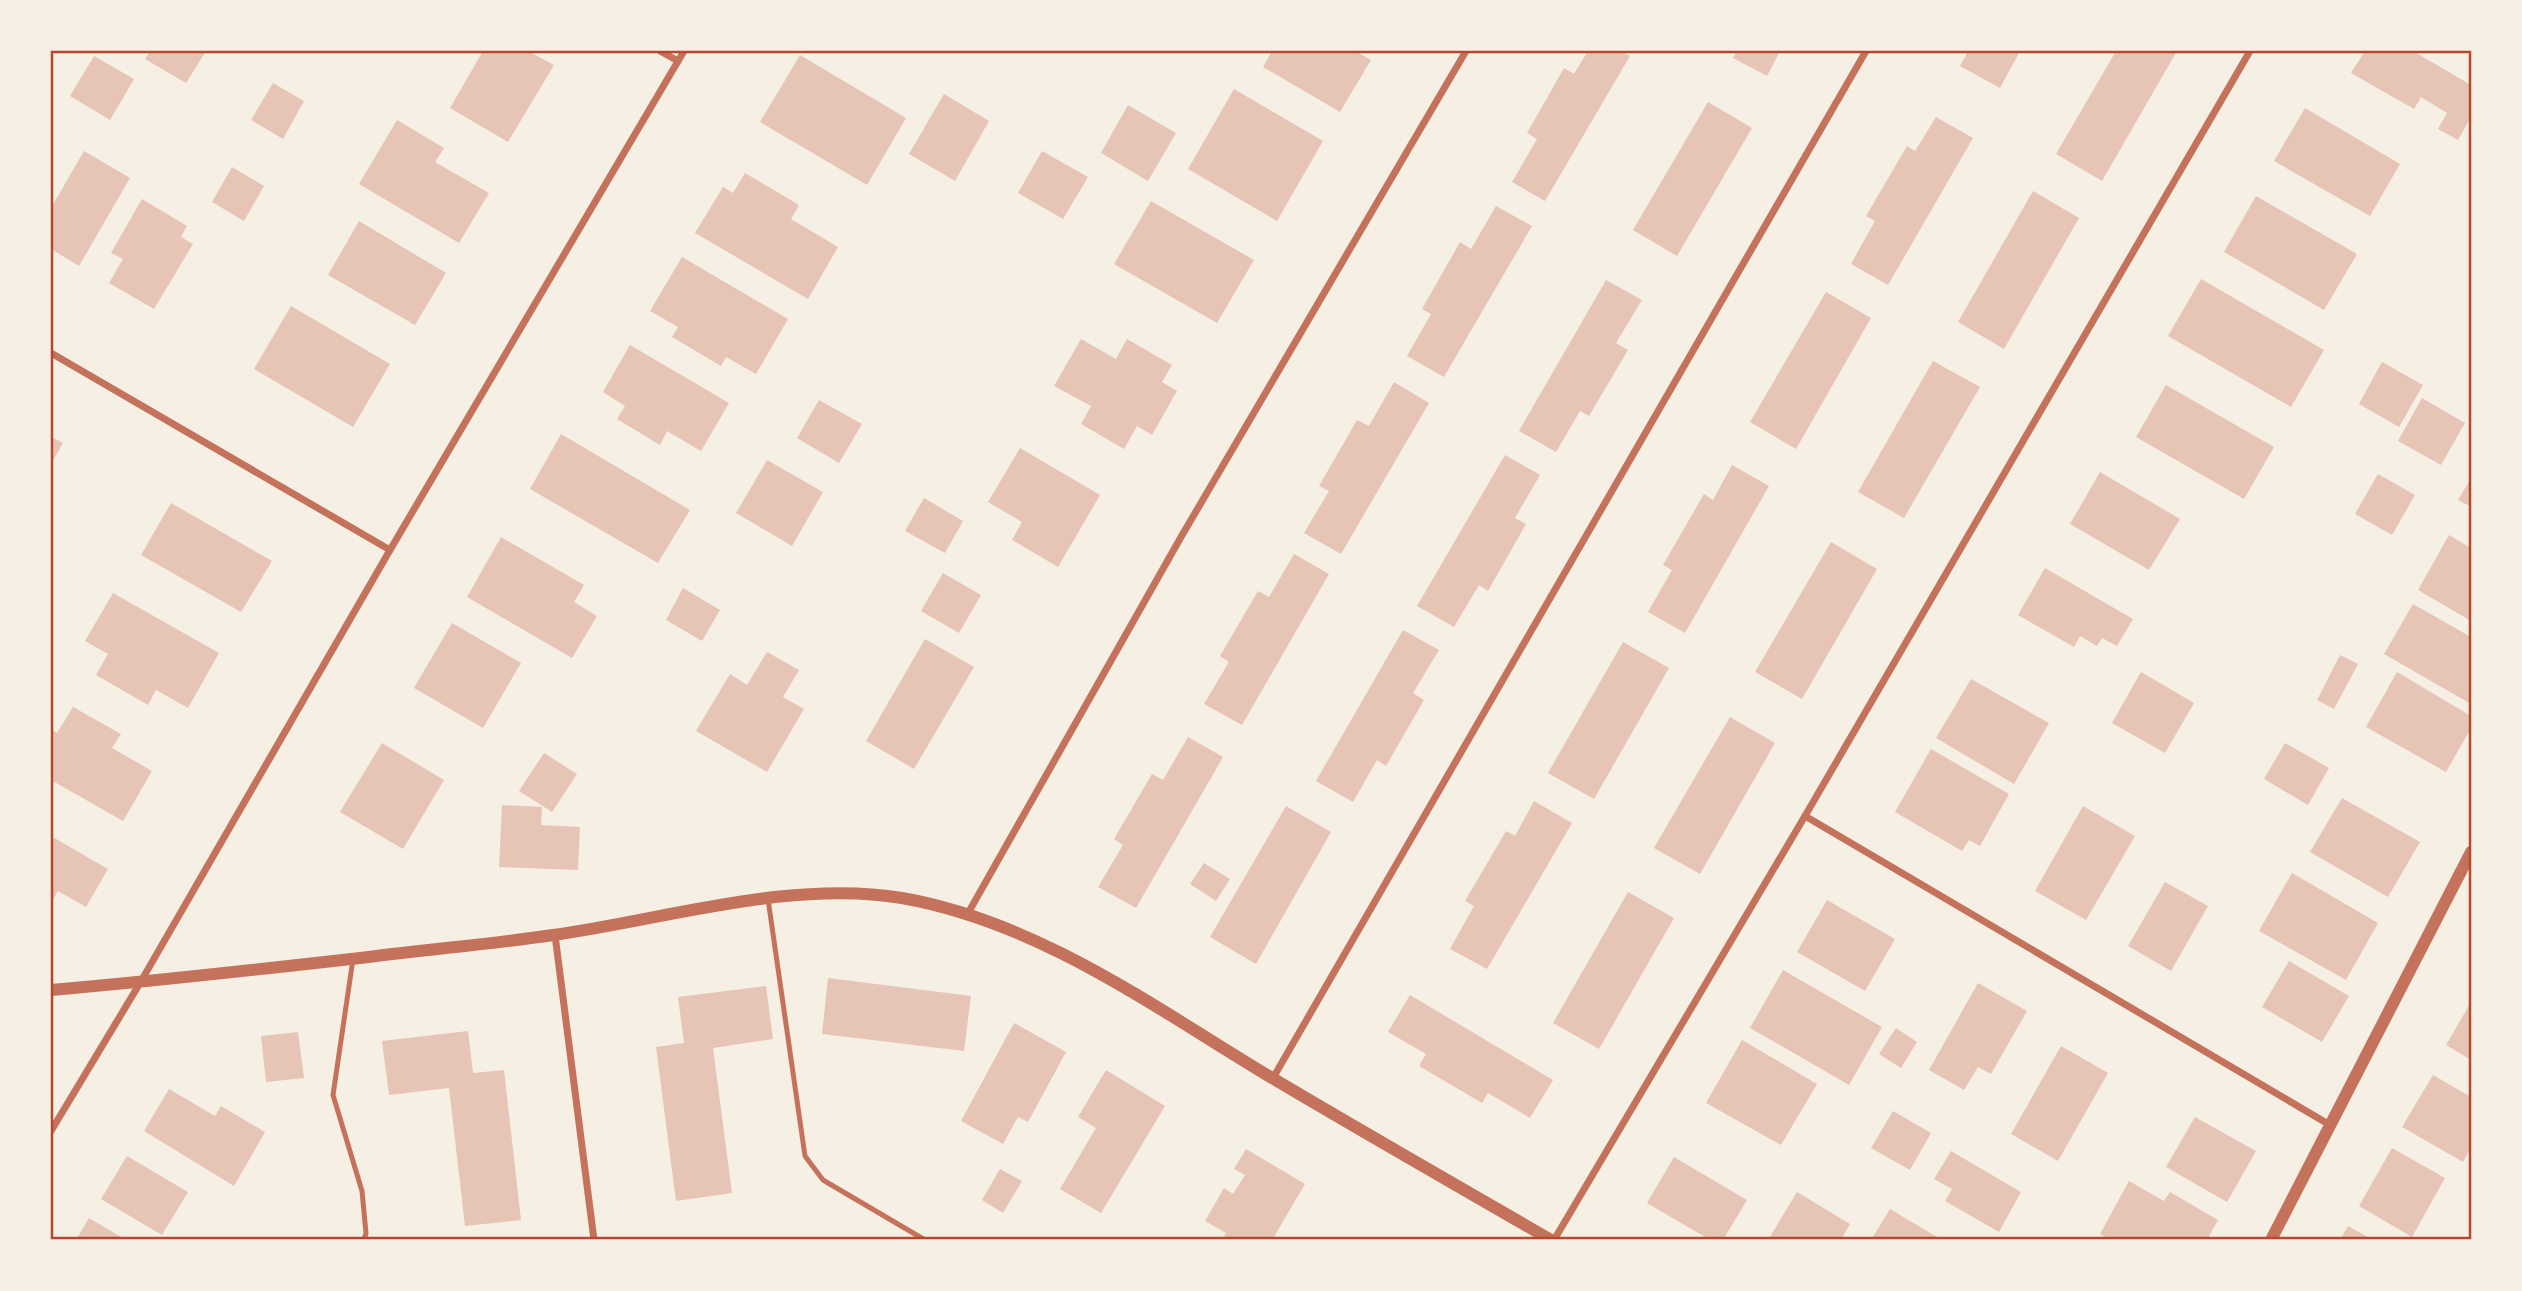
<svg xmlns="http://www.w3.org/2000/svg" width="2522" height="1291" font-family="'Public Sans',sans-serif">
<rect width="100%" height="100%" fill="#f6efe4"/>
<g fill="#e6c5b7">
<path d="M150 51H206L186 83 145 59Z"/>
<path d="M483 51H528L554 65 508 142 450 108Z"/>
<path d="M1272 51H1355L1371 60 1340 112 1263 67Z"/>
<path d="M1588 51H1621L1630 56 1545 201 1512 182 1537 139 1527 133 1564 68 1574 74Z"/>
<path d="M1737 51H1780L1767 76 1733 58Z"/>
<path d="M1968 51H2020L2000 88 1960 66Z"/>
<path d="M2116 51H2177L2102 181 2056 154Z"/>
<path d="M2365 51H2413L2471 85V117L2458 140 2438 129 2447 113 2421 97 2414 109 2351 73Z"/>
<path d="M800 55 906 118 867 185 760 122Z"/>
<path d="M94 56 134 79 110 120 70 96Z"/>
<path d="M273 83 304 101 283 139 251 120Z"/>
<path d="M1234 89 1323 141 1277 221 1188 169Z"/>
<path d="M944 94 989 121 955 181 909 154Z"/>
<path d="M1708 102 1752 128 1677 256 1633 230Z"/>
<path d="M1128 105 1176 133 1148 181 1101 153Z"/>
<path d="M2305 108 2400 164 2370 216 2274 161Z"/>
<path d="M1936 117 1973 138 1888 285 1851 264 1875 221 1866 216 1907 146 1915 151Z"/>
<path d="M397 120 444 148 435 162 489 193 459 243 359 184Z"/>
<path d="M84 151 130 178 79 266 51 249V208Z"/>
<path d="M1042 151 1088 177 1063 219 1018 193Z"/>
<path d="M232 167 264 186 244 221 212 202Z"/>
<path d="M745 173 799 205 791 219 838 247 808 299 695 233 723 187 733 193Z"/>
<path d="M2033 191 2079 218 2004 349 1958 322Z"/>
<path d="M2256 196 2357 254 2324 310 2224 252Z"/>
<path d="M142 199 187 226 181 237 193 244 154 309 109 283 123 259 111 253Z"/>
<path d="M1151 201 1254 260 1217 323 1114 264Z"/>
<path d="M1496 206 1532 226 1444 377 1407 356 1431 314 1422 309 1460 242 1471 249Z"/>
<path d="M359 221 446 273 415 325 328 275Z"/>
<path d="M682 257 788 319 756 374 726 357 721 366 672 337 678 327 650 311Z"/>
<path d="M2201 279 2324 350 2291 407 2168 336Z"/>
<path d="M1606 280 1642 300 1616 343 1628 350 1589 416 1580 411 1556 452 1519 431Z"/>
<path d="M1826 292 1871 318 1796 449 1750 422Z"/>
<path d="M291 306 390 364 353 427 254 369Z"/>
<path d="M1081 339 1116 359 1127 339 1172 365 1162 382 1177 391 1152 435 1137 426 1124 449 1081 424 1091 406 1054 386Z"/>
<path d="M630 345 729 403 701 451 667 431 660 445 617 419 625 406 603 392Z"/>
<path d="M1933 361 1980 387 1904 518 1858 492Z"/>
<path d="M2382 362 2423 385 2399 427 2359 404Z"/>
<path d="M1394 382 1429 403 1341 554 1304 533 1329 491 1319 486 1357 420 1369 426Z"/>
<path d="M2166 385 2274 447 2244 499 2136 437Z"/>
<path d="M2422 398 2465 423 2441 465 2398 441Z"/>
<path d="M819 400 862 424 839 463 797 438Z"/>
<path d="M561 434 690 510 658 563 530 489Z"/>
<path d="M51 437 63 443 51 464Z"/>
<path d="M1020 448 1100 495 1058 567 1012 540 1022 522 988 502Z"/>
<path d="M1505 455 1540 475 1515 518 1526 524 1488 591 1479 585 1454 627 1417 606Z"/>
<path d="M767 460 823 492 792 546 736 513Z"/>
<path d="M1732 465 1769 486 1685 633 1648 612 1672 570 1663 565 1704 494 1713 500Z"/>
<path d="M2100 472 2180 519 2149 570 2070 524Z"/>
<path d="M2378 474 2415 495 2392 535 2355 514Z"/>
<path d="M2471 478V507L2458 500Z"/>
<path d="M924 498 963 521 945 553 905 531Z"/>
<path d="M171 503 272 561 241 612 141 555Z"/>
<path d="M2449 535 2471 548V621L2418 590Z"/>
<path d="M501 537 584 585 574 602 597 616 572 658 467 597Z"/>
<path d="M1831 542 1877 569 1802 699 1755 672Z"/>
<path d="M1294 554 1329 574 1242 725 1204 704 1229 662 1220 656 1258 591 1269 597Z"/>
<path d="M2045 568 2133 619 2117 646 2102 638 2097 646 2080 636 2074 647 2018 615Z"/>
<path d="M943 573 981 595 959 633 921 611Z"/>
<path d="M683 588 720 610 702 641 666 620Z"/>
<path d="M113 593 219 653 188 708 156 690 148 705 96 675 108 654 85 641Z"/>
<path d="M2413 604 2471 637V704L2384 654Z"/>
<path d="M452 623 521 663 483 728 414 688Z"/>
<path d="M1403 630 1439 650 1413 693 1424 700 1386 766 1377 760 1353 802 1316 781Z"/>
<path d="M925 639 974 667 914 769 866 741Z"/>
<path d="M1623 642 1669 668 1594 799 1548 773Z"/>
<path d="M767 652 799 670 783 697 804 709 767 772 696 731 730 674 747 685Z"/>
<path d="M2340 655 2358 664 2334 709 2317 700Z"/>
<path d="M2141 672 2194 703 2165 753 2112 723Z"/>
<path d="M2397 672 2471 716V728L2446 772 2366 727Z"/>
<path d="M1971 679 2049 723 2014 784 1936 738Z"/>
<path d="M73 707 121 734 112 748 152 771 123 821 51 780V729L57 733Z"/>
<path d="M1730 717 1775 743 1700 874 1654 848Z"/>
<path d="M1188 737 1223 757 1136 908 1098 887 1123 845 1114 839 1152 774 1163 780Z"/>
<path d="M382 743 444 780 403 849 340 812Z"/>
<path d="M2285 743 2329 768 2308 805 2264 779Z"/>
<path d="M1931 749 2009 794 1980 846 1969 840 1962 851 1895 812Z"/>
<path d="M544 753 577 774 552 812 519 791Z"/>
<path d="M2342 798 2420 842 2388 897 2310 852Z"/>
<path d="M1534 801 1572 823 1487 969 1450 949 1474 906 1465 901 1506 831 1515 836Z"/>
<path d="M502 805 542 807 541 825 580 827 578 870 499 867Z"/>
<path d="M1286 806 1331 832 1256 964 1210 937Z"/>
<path d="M2083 806 2135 836 2086 920 2035 891Z"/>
<path d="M51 836 108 869 86 907 58 891 51 903Z"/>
<path d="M1204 863 1230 879 1216 901 1190 884Z"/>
<path d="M2292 873 2378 923 2346 980 2259 931Z"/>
<path d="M2165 882 2208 906 2171 971 2128 946Z"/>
<path d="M1628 892 1674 918 1599 1049 1553 1023Z"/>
<path d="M1827 900 1895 939 1865 991 1797 952Z"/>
<path d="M2289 961 2349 996 2322 1042 2262 1007Z"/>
<path d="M1783 970 1882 1027 1849 1085 1750 1028Z"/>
<path d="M828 978 971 996 964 1051 822 1034Z"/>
<path d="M1978 983 2027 1011 1991 1074 1978 1067 1964 1090 1929 1070Z"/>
<path d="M766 986 773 1039 713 1048 732 1193 676 1201 656 1047 684 1043 678 997Z"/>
<path d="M1410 995 1553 1080 1530 1118 1488 1093 1482 1103 1419 1066 1426 1054 1388 1032Z"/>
<path d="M2471 1002V1060L2446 1045Z"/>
<path d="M1014 1023 1066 1052 1028 1122 1018 1117 1003 1144 961 1121Z"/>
<path d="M1896 1028 1917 1042 1901 1068 1879 1054Z"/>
<path d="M468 1031 473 1073 504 1070 521 1220 465 1226 449 1088 389 1095 382 1041Z"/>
<path d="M298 1032 304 1078 266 1082 261 1036Z"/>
<path d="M1742 1040 1817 1084 1781 1145 1706 1103Z"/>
<path d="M2061 1046 2108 1073 2058 1161 2011 1134Z"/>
<path d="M1106 1070 1165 1106 1101 1213 1060 1189 1096 1128 1078 1117Z"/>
<path d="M2433 1075 2471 1097V1147L2463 1162 2402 1127Z"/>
<path d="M169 1089 215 1116 221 1106 265 1132 234 1186 144 1131Z"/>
<path d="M1893 1111 1931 1133 1910 1170 1871 1148Z"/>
<path d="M2195 1117 2256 1151 2227 1202 2166 1167Z"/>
<path d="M2392 1148 2445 1178 2412 1237 2359 1206Z"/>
<path d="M1246 1149 1305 1184 1272 1240H1222L1226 1233 1205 1221 1224 1188 1233 1194 1245 1175 1234 1169Z"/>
<path d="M1951 1151 2021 1192 1999 1232 1945 1201 1952 1189 1934 1179Z"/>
<path d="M127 1156 188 1192 162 1235 101 1199Z"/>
<path d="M1674 1157 1747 1200 1723 1240H1710L1647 1203Z"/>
<path d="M1000 1169 1022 1181 1003 1213 982 1200Z"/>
<path d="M2129 1181 2164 1201 2170 1192 2218 1220 2207 1240H2111L2100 1234Z"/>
<path d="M1797 1192 1850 1224 1841 1240H1768Z"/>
<path d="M1890 1209 1942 1240H1871Z"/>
<path d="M89 1218 126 1240H76Z"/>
<path d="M2348 1226 2373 1240H2340Z"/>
</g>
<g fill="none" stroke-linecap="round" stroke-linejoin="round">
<g stroke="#c5725c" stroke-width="5">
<path d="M768 899 805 1156 823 1180 925 1240"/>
<path d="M353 959 333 1095 362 1191 366 1233 364 1240"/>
</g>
<g stroke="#c5725c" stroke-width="7">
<path d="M660 51 678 61"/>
<path d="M51 353 390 550"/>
<path d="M1805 816 2330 1125"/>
<path d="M967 915 1181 537 1466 51"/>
<path d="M555 935 594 1240"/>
<path d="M1273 1078 1866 51"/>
<path d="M51 1131 140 983 390 550 684 51"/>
<path d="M1554 1240 1805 816 2250 51"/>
</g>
<g stroke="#c5725c" stroke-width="12">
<path d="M51 990C157 981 263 969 369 957 430 949 492 944 553 935 662 920 791 879 902 898 1038 922 1151 1005 1267 1075 1361 1131 1456 1185 1551 1240"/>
<path d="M2271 1240 2471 852"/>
</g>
</g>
<rect width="2522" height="1291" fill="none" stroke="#f6efe4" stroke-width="105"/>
<rect x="52" y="52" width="2418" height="1186" fill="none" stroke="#b5482f" stroke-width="2.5"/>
</svg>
